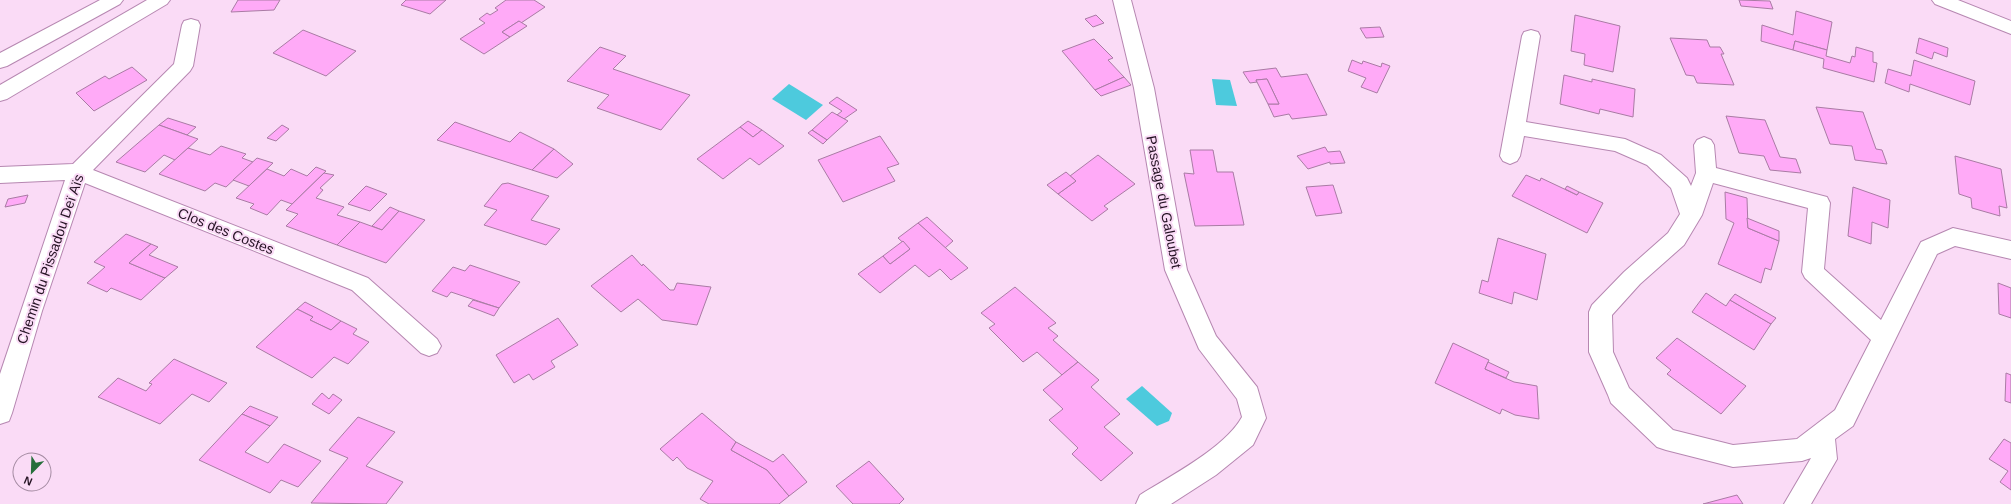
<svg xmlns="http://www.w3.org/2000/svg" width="2011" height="504" font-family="Arial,sans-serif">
<rect width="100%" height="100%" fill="#fadbf6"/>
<g fill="#4dcadd">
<path d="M1212 79 1230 80 1237 106 1216 105Z"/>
<path d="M789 84 823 105 806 120 772 99Z"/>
<path d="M1142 386 1172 413 1169 421 1157 426 1126 399Z"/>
</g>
<g fill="#ffaaf7" stroke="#a97ba4">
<path d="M238 0H280L274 10 231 12Z"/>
<path d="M406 0H446L430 14 401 5Z"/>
<path d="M506 0H534L545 7 521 23 519 21 502 32 510 37 484 54 460 39 485 23 479 19 487 13 490 15 498 10 495 8Z"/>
<path d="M1739 0 1770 1 1773 9 1741 6Z"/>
<path d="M1796 11 1832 22 1827 50 1795 41 1793 50 1761 41 1762 25 1793 35Z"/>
<path d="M1096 15 1104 23 1093 27 1085 19Z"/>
<path d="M1575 15 1620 26 1613 72 1584 65 1585 54 1571 51Z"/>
<path d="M519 21 527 26 510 37 502 32Z"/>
<path d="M1380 27 1384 37 1366 38 1360 28Z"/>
<path d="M303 30 356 51 326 76 273 53Z"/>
<path d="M1670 38 1707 40 1710 47H1720L1724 54H1721L1734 85 1697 83 1694 76 1686 75Z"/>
<path d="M1919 38 1948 48 1947 57 1934 52 1932 59 1916 53Z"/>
<path d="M1094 39 1113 58 1108 60 1124 77 1095 90 1062 51Z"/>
<path d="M1795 41 1827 50 1826 56 1850 63 1852 56 1855 57 1856 47 1873 52V62L1877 63 1874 82 1823 68 1824 59 1793 50Z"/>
<path d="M600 47 626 56 613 69 690 95 661 130 597 108 609 95 567 81Z"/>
<path d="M1352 60 1362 64 1363 61 1381 67 1382 63 1390 66 1377 93 1361 87 1366 78 1348 71Z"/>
<path d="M1914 60 1975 81 1970 105 1910 84 1909 92 1885 83 1888 69 1911 76Z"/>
<path d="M132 67 147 80 94 111 76 93 105 76 109 79Z"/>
<path d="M1276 68 1281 77 1307 74 1327 115 1292 119 1289 114 1274 117 1268 104H1279L1267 79 1256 80 1257 82 1250 83 1243 72Z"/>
<path d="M1564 75 1592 82V79L1635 89 1633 117 1600 109 1599 114 1560 104Z"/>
<path d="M1124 77 1131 85 1101 96 1095 90Z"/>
<path d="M1267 79 1279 104H1268L1256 80Z"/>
<path d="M837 97 857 110 844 119 837 115 842 111 829 103Z"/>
<path d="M1816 107 1863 112 1876 149 1882 150 1887 164 1855 160 1852 146 1830 144Z"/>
<path d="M832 112 848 121 827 140 812 130Z"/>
<path d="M1726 116 1765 120 1780 157 1796 159 1801 173 1770 170 1764 156 1739 153Z"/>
<path d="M168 118 196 127 187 135 159 125Z"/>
<path d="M748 121 762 130 753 137 740 127Z"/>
<path d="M455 122 510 142 520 132 554 149 532 170 437 140Z"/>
<path d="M159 125 198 139 175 160 164 155 145 172 116 162Z"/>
<path d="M282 125 289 129 276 141 267 138Z"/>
<path d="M740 127 753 137 762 130 784 146 759 165 750 158 723 179 697 159Z"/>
<path d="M812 130 827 140 823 144 808 133Z"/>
<path d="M880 136 899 164 887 168 895 181 843 202 818 160Z"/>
<path d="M221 146 246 154 242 158 253 162 226 187 215 183 205 191 159 174 188 148 210 155Z"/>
<path d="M1325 147 1328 152 1340 151 1345 163 1330 164V162L1308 169 1297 156Z"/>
<path d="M554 149 573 164 557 178 532 170Z"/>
<path d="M1190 150H1213L1217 172H1233L1244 225 1195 226 1184 173 1194 174Z"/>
<path d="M1098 155 1135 184 1104 206 1108 209 1092 221 1058 194 1076 181 1070 176Z"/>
<path d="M1955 156 2001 169 2007 208 1999 206 2000 216 1972 208 1971 198 1959 194Z"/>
<path d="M257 158 273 163 249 186 233 180Z"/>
<path d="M316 167 326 171 292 204 281 200 267 215 250 208 254 204 236 198 267 169 284 176 291 169 307 176Z"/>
<path d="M1066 172 1076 181 1058 194 1047 185Z"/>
<path d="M324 173 334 175 320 188 323 190 316 198 344 207 337 215 360 222 337 245 286 226 298 214 286 210Z"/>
<path d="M1526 175 1540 181 1541 178 1577 195 1579 192 1603 203 1587 233 1512 196Z"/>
<path d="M508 183 549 196 531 220 560 229 546 245 484 225 497 210 484 206 502 184Z"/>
<path d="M1333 185 1342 213 1316 216 1306 187Z"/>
<path d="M366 186 387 194 370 211 348 204Z"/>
<path d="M1567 186 1579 192 1577 195 1565 189Z"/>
<path d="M1853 187 1890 200 1888 228 1872 222 1871 244 1848 236Z"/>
<path d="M1725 192 1747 198 1748 228 1779 241 1771 270 1765 268 1761 283 1718 264 1734 223 1726 219Z"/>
<path d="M28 195 25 203 5 207 8 199Z"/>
<path d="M390 207 399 211 382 230 372 226Z"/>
<path d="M399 211 425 220 386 263 337 245 360 222 382 230Z"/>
<path d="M927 217 953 241 945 248 918 223Z"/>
<path d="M1747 218 1779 231V241L1748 228Z"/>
<path d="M918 223 968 268 951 280 940 269 929 277 915 265 880 293 858 274 883 256 890 264 910 249 898 238Z"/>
<path d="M126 234 151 244 129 263 165 278 141 300 111 288 107 292 87 283 105 267 94 262Z"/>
<path d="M1498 238 1546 254 1537 300 1514 292 1512 304 1479 293 1482 280 1488 282Z"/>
<path d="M903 241 910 249 890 264 883 256Z"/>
<path d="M151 244 158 247 149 255 178 267 165 278 129 263Z"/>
<path d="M632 255 642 266 643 264 670 290H674L677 283 711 287 697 325 662 320 638 299 621 312 591 286Z"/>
<path d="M470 265 520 282 499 308 451 292 447 297 432 291 453 267 465 271Z"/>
<path d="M1998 283 2011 288V318L1999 314Z"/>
<path d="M1015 287 1056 323 1048 328 1058 336 1053 340 1078 362 1062 375 1037 352 1023 362 989 328 995 324 981 313Z"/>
<path d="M1706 293 1726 306 1730 300 1771 324 1754 350 1692 312Z"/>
<path d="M1735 294 1776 318 1771 324 1730 300Z"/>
<path d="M473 300 499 308 494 316 468 306Z"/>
<path d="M305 302 341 321 331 330 310 320 313 317 297 309Z"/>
<path d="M297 309 313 317 310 320 331 330 341 321 357 329 353 334 369 342 348 364 334 357 312 378 256 347Z"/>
<path d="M558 318 578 345 551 361 555 367 533 380 529 374 514 383 496 355Z"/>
<path d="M1677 338 1746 386 1721 414 1667 374 1671 370 1656 358Z"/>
<path d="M1453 343 1489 360 1485 369 1514 382 1537 386 1539 419 1515 415 1502 409 1500 414 1435 383Z"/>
<path d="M174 359 227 383 209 402 192 394 160 424 98 397 118 378 146 391 152 384 149 383Z"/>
<path d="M1078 362 1099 380 1091 387 1120 414 1104 427 1133 453 1101 481 1072 454 1078 448 1049 420 1063 409 1043 390Z"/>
<path d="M1488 362 1509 372 1506 378 1485 369Z"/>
<path d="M2006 373 2011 375V403L2005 401Z"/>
<path d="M322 393 329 399 333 394 342 400 329 414 312 404Z"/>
<path d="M250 406 277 417H278L270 426 242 414Z"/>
<path d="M702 413 736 442 731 450 767 470 789 496 779 504H709L700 499 713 481 687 468 677 457 673 461 660 449Z"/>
<path d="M242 414 270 426 245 452 268 463 284 444 321 461 298 487 281 480 270 493 199 460Z"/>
<path d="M358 417 395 432 366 466 403 482 386 504 311 503 348 458 329 450Z"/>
<path d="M2004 439 2011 443V490L2000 482 2008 471 1989 459Z"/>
<path d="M736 442 773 462 783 454 807 482 789 496 767 470 731 450Z"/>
<path d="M869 461 904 499 899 504H853L836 486Z"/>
<path d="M1737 495 1743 504H1703Z"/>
</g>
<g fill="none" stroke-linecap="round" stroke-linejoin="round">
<defs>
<g id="street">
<path d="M1113 0H1131L1154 88 1187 270 1216 336 1257 387 1266 418 1253 445 1216 475 1171 504H1136L1140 495C1170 476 1225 448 1242 417L1237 399 1199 349 1165 270 1134 88Z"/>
<path d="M1932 0H1958L2011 21V34L1935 4Z"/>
<path d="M191 19 198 21 200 25 193 66 190 71 93 170 368 278 437 339 441 346 437 353 429 356 421 353 352 290 85 183 42 311 12 413 9 421 0 424V374L65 180 0 183V167L73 164 174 64 182 25 184 21Z"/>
<path d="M1531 30 1538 32 1540 36 1526 122 1625 139 1661 155 1687 178 1691 186 1696 173 1694 145 1697 140 1704 137 1711 140 1714 145 1716 168 1827 197 1830 203 1824 269 1881 320 1921 242 1953 228 2011 241V259L1955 246 1937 254 1853 426 1835 439 1837 459 1811 504H1784L1811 458 1802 461 1733 467 1666 450 1657 447 1611 403 1608 395 1589 352V312L1592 305 1624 272 1668 233 1680 214 1671 188 1647 165 1615 151 1524 136 1520 156 1517 161 1510 164 1503 161 1500 156 1522 36 1524 32ZM1713 183 1808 208 1802 272 1805 278 1871 340 1835 410 1797 439 1733 445 1673 430 1629 388 1613 352 1612 315 1640 284 1684 245 1702 215Z"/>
</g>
<g id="primary">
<path d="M100 0H123L120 4 7 66 0 68V53Z"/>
<path d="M147 0H170L167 4 7 99 0 101V85Z"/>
</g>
</defs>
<use href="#street" stroke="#b687b1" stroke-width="2"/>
<use href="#primary" stroke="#b687b1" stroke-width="2"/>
<use href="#street" fill="#fff" fill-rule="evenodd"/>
<use href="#primary" fill="#fff" fill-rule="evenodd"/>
</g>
<g text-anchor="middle" stroke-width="4" stroke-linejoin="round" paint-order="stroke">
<g font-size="14" fill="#241223" stroke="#fadbf6">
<text transform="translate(1164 202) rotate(79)" y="5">Passage du Galoubet</text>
<text transform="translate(226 231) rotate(22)" y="5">Clos des Costes</text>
<text transform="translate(50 259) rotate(-71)" y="5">Chemin du Pissadou Deï Aïs</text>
</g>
</g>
<g transform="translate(32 472) rotate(203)"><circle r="19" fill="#fadbf6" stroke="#a48ba2"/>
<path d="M0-3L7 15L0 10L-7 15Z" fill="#266e3b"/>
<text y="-6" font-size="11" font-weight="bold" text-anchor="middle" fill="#241223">N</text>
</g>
</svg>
